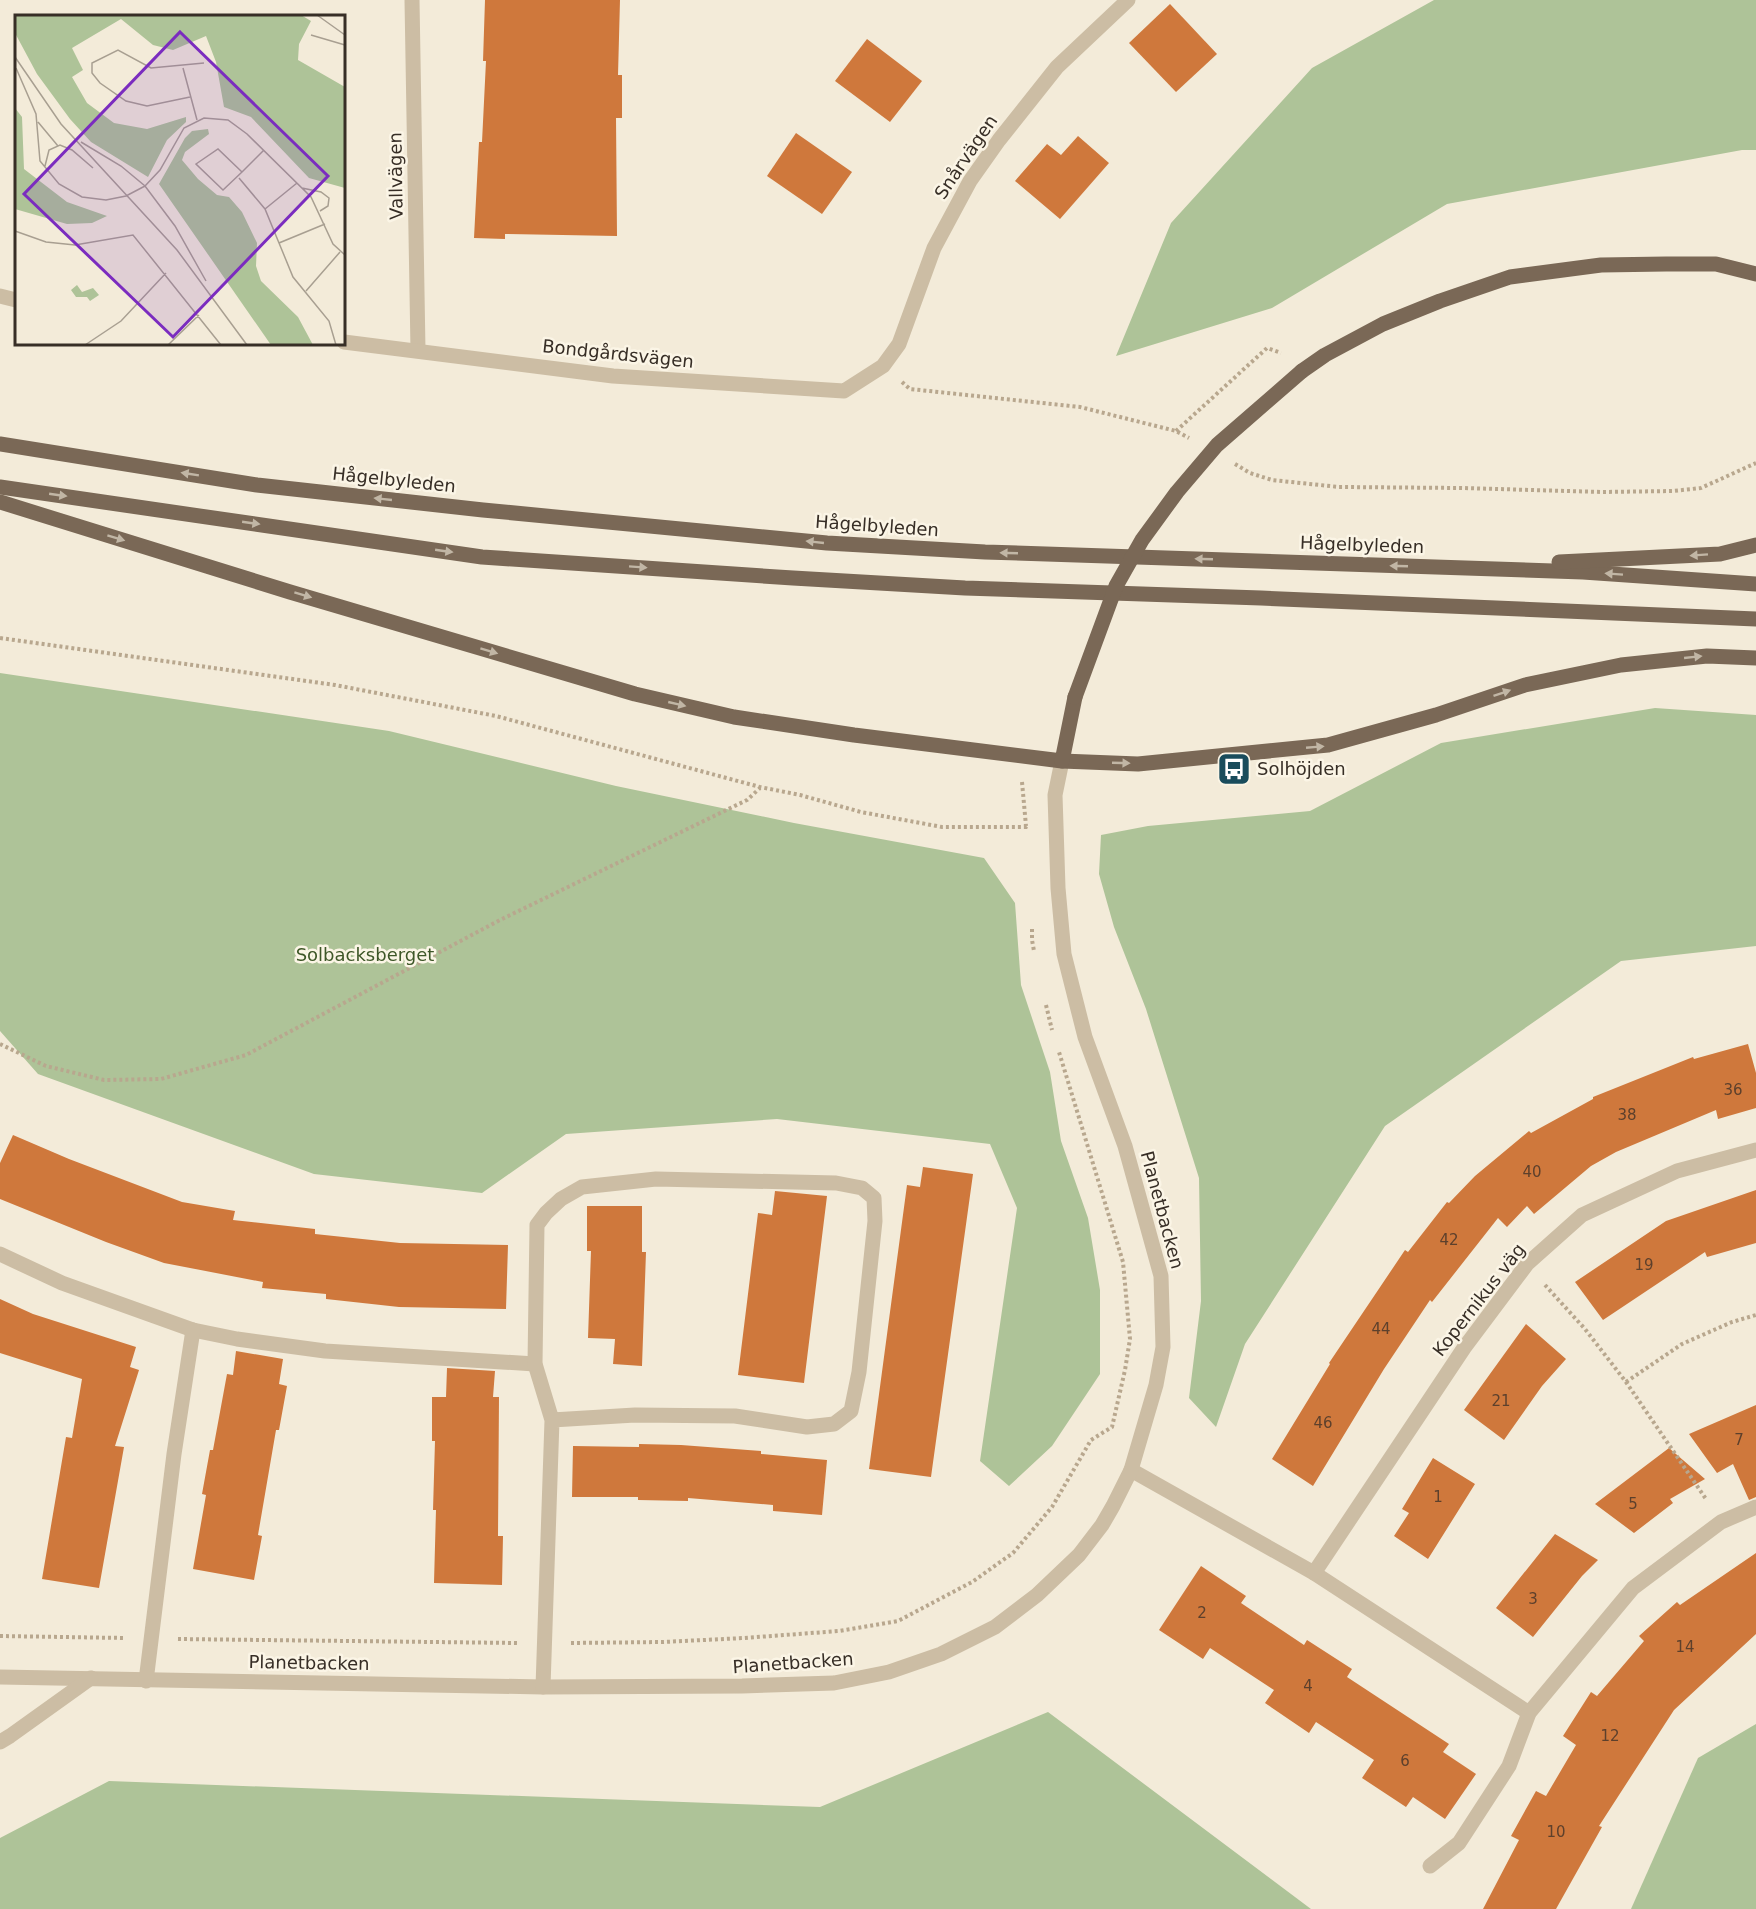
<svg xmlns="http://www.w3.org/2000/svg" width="1756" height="1909" font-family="'DejaVu Sans',sans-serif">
<rect width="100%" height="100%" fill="#f3ebd9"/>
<g fill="#aec398">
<path d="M1434 0H1756V150H1742L1447 204 1272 308 1116 356 1171 223 1312 68Z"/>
<path d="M0 673 389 731 616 786 794 823 984 858 1015 903 1021 985 1050 1072 1061 1141 1088 1218 1100 1290V1374L1052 1446 1009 1486 980 1461 1017 1208 990 1144 777 1119 566 1134 482 1193 314 1174 38 1074 0 1031Z"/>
<path d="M1655 708 1756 715V946L1621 961 1385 1126 1245 1344 1216 1427 1189 1398 1201 1301 1199 1178 1146 1009 1114 927 1099 874 1101 835 1148 826 1310 811 1441 743Z"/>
<path d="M1048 1712 1311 1909H0V1838L109 1781 820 1807Z"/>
<path d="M1756 1724V1909H1631L1698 1758Z"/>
</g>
<g fill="#cf783c">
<path d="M485 0H620L618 75H622V118H616L617 236 505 234V239L474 238 479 142H482L486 61H483Z"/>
<path d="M1170 4 1217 54 1176 92 1129 43Z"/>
<path d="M867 39 922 81 890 122 835 81Z"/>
<path d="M796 133 852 172 822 214 767 176Z"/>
<path d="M1078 136 1109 163 1060 219 1015 181 1047 144 1061 155Z"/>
<path d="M1748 1044 1756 1073V1108L1718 1119 1716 1110 1616 1152 1591 1166 1534 1214 1527 1206 1507 1227 1498 1218 1432 1302 1430 1300 1384 1369 1313 1486 1272 1459 1330 1364 1329 1363 1405 1250 1408 1252 1447 1202 1449 1203 1475 1176 1529 1131 1531 1133 1593 1099V1097L1693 1057 1694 1059Z"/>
<path d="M13 1135 69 1159 182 1202 235 1211 233 1220 315 1229V1234L400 1243 508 1245 506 1309 399 1307 326 1299V1294L262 1288 263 1282 164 1263 106 1242 0 1199V1163Z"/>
<path d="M923 1167 973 1174 931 1477 869 1469 907 1185 920 1187Z"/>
<path d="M1756 1190V1243L1707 1257 1705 1252 1603 1320 1575 1282 1666 1221Z"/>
<path d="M775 1191 827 1196 804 1383 738 1375 758 1213 772 1215Z"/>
<path d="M587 1206H642V1252H646L642 1366 613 1364 615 1339 588 1338 591 1251H587Z"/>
<path d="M0 1299 33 1314 136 1347 130 1367 139 1370 115 1446 124 1447 99 1588 42 1579 66 1437 72 1438 82 1379 0 1353Z"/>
<path d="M1526 1324 1566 1359 1542 1386 1504 1440 1464 1410Z"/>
<path d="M236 1351 283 1359 279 1384 287 1386 279 1430H276L258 1535 262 1536 254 1580 193 1569 206 1495 202 1494 210 1450H213L227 1374 233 1375Z"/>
<path d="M447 1368 495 1371 493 1397H499L498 1536H503L502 1585 434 1583 436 1510H433L435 1441H432V1397H446Z"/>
<path d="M1756 1405V1497L1749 1500 1733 1464 1717 1473 1689 1434Z"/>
<path d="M639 1444 681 1445 761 1451V1454L827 1460 822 1515 773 1511V1505L688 1498V1501L638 1500V1497H572L573 1446 639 1447Z"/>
<path d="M1669 1448 1705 1479 1670 1499 1673 1503 1634 1533 1595 1504Z"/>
<path d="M1433 1458 1475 1484 1428 1559 1394 1536 1409 1513 1402 1509Z"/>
<path d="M1555 1534 1598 1560 1582 1576 1533 1637 1496 1608Z"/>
<path d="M1756 1553V1634L1674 1710 1599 1826 1602 1827 1556 1909H1483L1519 1840 1511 1836 1536 1791 1546 1796 1576 1745 1563 1736 1591 1692 1597 1696 1644 1641 1639 1636 1677 1602 1680 1605Z"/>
<path d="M1201 1566 1246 1596 1241 1603 1304 1645 1307 1640 1352 1669 1347 1677 1449 1744 1443 1752 1476 1774 1445 1819 1413 1797 1406 1807 1362 1778 1374 1760 1316 1722 1309 1733 1265 1703 1274 1690 1210 1648 1203 1659 1159 1630Z"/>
</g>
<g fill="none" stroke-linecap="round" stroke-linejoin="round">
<g stroke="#b8a78e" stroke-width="4" stroke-dasharray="3 3" stroke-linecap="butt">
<path d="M902 382 910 389 1080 407 1176 431 1189 438"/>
<path d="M1176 431 1267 348 1281 353"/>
<path d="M1235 464 1250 473 1272 480 1339 487 1462 488 1602 492 1673 491 1701 488 1756 463"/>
<path d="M0 638 335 685 496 716 760 787 800 795 861 812 942 827H1026L1028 825"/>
<path d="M1022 782 1026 826"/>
<path d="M1032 929V940L1034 951"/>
<path d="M1046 1005 1052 1030"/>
<path d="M0 1044 46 1066 104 1080 161 1079 246 1055 500 920 747 800 760 788"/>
<path d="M1545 1285 1585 1329 1626 1382 1706 1499"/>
<path d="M1626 1382 1682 1344 1732 1322 1756 1315"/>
<path d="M0 1636 125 1638"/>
<path d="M178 1639 518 1643"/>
<path d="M571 1643 663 1642 744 1638 839 1631 898 1621 972 1582 1013 1553 1052 1507 1091 1440 1112 1427 1125 1370 1130 1339 1123 1262 1059 1052"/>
</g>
<g stroke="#ccbda4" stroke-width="15">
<path d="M412 0 418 350"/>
<path d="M0 296 16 300"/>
<path d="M344 342 613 376 844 391 883 366 899 344 934 248 970 181 999 140 1057 67 1128 0"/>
<path d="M0 1254 62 1283 193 1330 237 1339 325 1351 535 1364"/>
<path d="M1131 1470 1314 1573 1529 1713"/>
<path d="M1314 1573 1464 1348 1527 1264 1582 1215 1677 1171 1756 1150"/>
<path d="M0 1677 543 1687 742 1686 834 1683 889 1672 941 1654 995 1627 1037 1595 1079 1555 1102 1525 1113 1506 1131 1470 1156 1385 1163 1347 1161 1276 1125 1146 1085 1037 1064 954 1058 888 1055 795 1062 761"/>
<path d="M146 1681 174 1454 193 1330"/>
<path d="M543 1687 552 1420 635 1415 735 1416 807 1427 834 1424 851 1411 859 1372 875 1221 874 1198 862 1188 836 1183 656 1179 582 1187 561 1199 546 1213 537 1225 535 1364 552 1420"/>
<path d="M0 1742 10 1736 91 1678"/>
<path d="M1430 1866 1459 1843 1509 1766 1529 1713 1633 1588 1721 1522 1756 1507"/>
</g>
<g stroke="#7a6856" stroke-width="15">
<path d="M1302 371 1325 355 1383 324 1440 301 1510 277 1601 265 1666 264H1716L1756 274"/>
<path d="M0 444 257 485 483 510 827 543 985 552 1583 572 1756 584"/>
<path d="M0 487 482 557 793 578 965 588 1261 598 1756 619"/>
<path d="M0 502 290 592 635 694 734 717 854 735 1062 761 1138 764 1328 745 1436 715 1525 685 1621 665 1707 656 1756 658"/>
<path d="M1559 562 1720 554 1756 545"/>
<path d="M1062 761 1075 697"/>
</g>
<path stroke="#7a6856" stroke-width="15" d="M1075 697 1116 586 1142 540 1177 492 1217 445 1302 371"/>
</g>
<defs><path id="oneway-solid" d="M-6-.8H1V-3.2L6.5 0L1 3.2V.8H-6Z" transform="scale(1.5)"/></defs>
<g fill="#c1b6a5">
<use href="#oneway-solid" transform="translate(190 474) rotate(-171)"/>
<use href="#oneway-solid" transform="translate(58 495) rotate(8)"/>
<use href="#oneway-solid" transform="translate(383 499) rotate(-174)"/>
<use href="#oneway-solid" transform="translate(251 523) rotate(8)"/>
<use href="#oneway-solid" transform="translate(116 538) rotate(17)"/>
<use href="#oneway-solid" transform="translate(815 542) rotate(-174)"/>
<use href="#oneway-solid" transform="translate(444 551) rotate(8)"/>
<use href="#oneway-solid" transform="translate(1009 553) rotate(-178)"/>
<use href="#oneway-solid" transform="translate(1699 555) rotate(176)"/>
<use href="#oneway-solid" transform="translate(1204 559) rotate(-178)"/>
<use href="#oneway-solid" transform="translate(1399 566) rotate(-178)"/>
<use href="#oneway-solid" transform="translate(638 567) rotate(4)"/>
<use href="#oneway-solid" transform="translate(1614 574) rotate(-176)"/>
<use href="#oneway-solid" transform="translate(303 595) rotate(17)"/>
<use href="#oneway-solid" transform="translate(489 651) rotate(17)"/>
<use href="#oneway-solid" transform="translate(1693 657) rotate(-6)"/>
<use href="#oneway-solid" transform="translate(1502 693) rotate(-19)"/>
<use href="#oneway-solid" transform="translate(677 704) rotate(13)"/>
<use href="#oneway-solid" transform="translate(1315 747) rotate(-5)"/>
<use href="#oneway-solid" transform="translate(1121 763) rotate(2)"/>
</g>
<defs>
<symbol id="bus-square" viewBox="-11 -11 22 22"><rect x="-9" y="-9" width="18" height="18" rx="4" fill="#194c5c" stroke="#fbf5e6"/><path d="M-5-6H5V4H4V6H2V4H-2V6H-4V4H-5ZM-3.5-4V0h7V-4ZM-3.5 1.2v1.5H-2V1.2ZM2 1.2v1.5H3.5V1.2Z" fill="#fff"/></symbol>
</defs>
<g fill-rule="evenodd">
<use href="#bus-square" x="1215" y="750" width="38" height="38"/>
</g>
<g text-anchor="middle" stroke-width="5" stroke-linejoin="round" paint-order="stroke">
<g font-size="15" fill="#5d402c">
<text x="1733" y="1095">36</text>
<text x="1627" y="1120">38</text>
<text x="1532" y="1177">40</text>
<text x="1449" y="1245">42</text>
<text x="1644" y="1270">19</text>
<text x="1381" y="1334">44</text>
<text x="1501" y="1406">21</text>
<text x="1323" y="1428">46</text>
<text x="1739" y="1445">7</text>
<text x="1438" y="1502">1</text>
<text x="1633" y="1509">5</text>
<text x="1533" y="1604">3</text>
<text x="1202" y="1618">2</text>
<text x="1685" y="1652">14</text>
<text x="1308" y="1691">4</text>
<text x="1610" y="1741">12</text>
<text x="1405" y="1766">6</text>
<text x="1556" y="1837">10</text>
</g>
<g font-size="18" fill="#372e26" stroke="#fbf5e6">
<text transform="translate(966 157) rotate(-56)" y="6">Snårvägen</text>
<text transform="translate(396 176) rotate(-91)" y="6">Vallvägen</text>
<text transform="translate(618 354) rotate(6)" y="6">Bondgårdsvägen</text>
<text transform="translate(394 480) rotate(6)" y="6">Hågelbyleden</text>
<text transform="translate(877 526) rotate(4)" y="6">Hågelbyleden</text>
<text transform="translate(1362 545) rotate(2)" y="6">Hågelbyleden</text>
<text transform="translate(1162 1210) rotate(75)" y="6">Planetbacken</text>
<text transform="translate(1479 1300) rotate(-52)" y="6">Kopernikus väg</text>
<text transform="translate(309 1663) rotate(1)" y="6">Planetbacken</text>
<text transform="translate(793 1663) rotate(-4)" y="6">Planetbacken</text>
</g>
<g font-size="18" fill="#372e26" stroke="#fbf5e6" text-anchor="start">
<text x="1257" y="775">Solhöjden</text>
</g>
<g font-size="18" fill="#3e5728" stroke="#fbf5e6">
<text x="365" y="961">Solbacksberget</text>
</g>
</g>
<g transform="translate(15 15)">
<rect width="330" height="330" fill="#f3ebd9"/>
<path d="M0 0H286L296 6 284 29 283 45 330 72V173L294 163 236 102 209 92 201 47 191 21 158 35 138 30 106 4 57 33 68 55 57 62 72 88 99 108 132 114 171 102V107L152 125 133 162 76 127 55 104 22 59 0 18ZM0 93 7 102 9 154 52 187 92 201 77 208 52 209 0 194ZM193 114 194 119 170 137 167 145 183 164 202 180 214 182 227 197 242 228 241 251 246 266 283 302 298 330H256L144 169 170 123 177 116ZM62 270 67 277 78 273 84 280 75 286 72 282H61L56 275Z" fill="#aec398"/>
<path fill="none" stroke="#a89f91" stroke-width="1.5" d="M302 0 330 20M296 20 330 30M0 42 46 109 162 235 232 330M1 53 21 99 25 146 44 169 67 182 91 185 111 181 130 171M168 53 182 105M175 82 132 91 111 86 85 68 77 58V48L103 35 136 53 189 48M23 107 43 131M66 127 106 151 130 171 160 211 191 266M30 151 34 135 45 130 57 135 78 153M227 157 208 175 181 149 203 134 227 157 249 135M224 163 250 194 264 228M130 171 145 155 169 113 189 103 213 105 232 119 296 182 318 229 330 240M287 173 306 177 314 183 313 191 305 196M250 194 282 168M310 209 264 228 278 262 314 306 321 330M0 216 31 227 60 230 118 220 206 330M291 276 325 237M70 330 106 306 151 258M153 330 184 300"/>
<path fill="#7b2cbf" fill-opacity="0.15" stroke="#7b2cbf" stroke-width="3" d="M165 17 313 161 158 322 9 179Z"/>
<rect width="330" height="330" fill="none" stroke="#372e26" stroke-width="3"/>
</g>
</svg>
